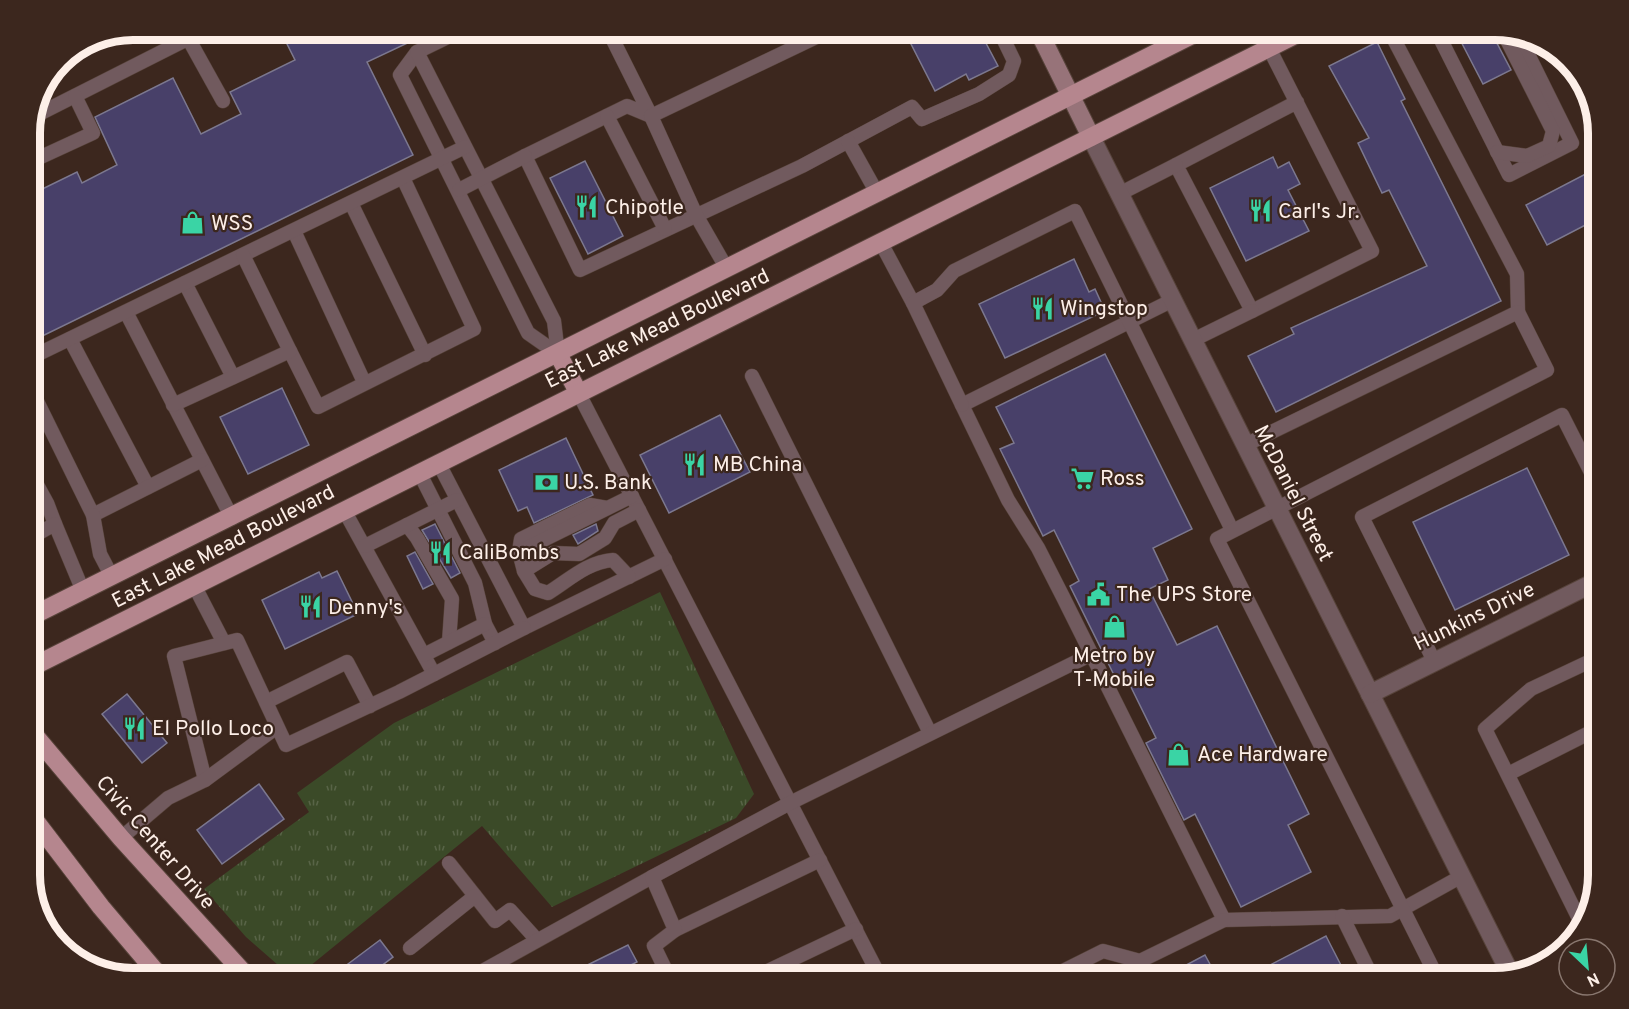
<svg xmlns="http://www.w3.org/2000/svg" width="1629" height="1009" font-family="Overpass,sans-serif">
<defs>
<pattern id="grass-tufts" width="24" height="20" patternUnits="userSpaceOnUse" patternTransform="scale(1.5)"><rect width="24" height="20" fill="#3b4a28"/><path d="M3 7l-1-3M5 7V3M7 7l1-3M15 17l-1-3M17 17v-4M19 17l1-3" fill="none" stroke="#586447"/></pattern>
</defs>
<rect width="100%" height="100%" fill="#3c271e"/>
<path fill="url(#grass-tufts)" d="M660 592 754 794 736 818 552 907 482 826 294 979 246 937 204 889 309 812 297 793 394 723Z"/>
<g fill="#484069" stroke="#7c788f" stroke-width="1.5">
<path d="M280 30H435L367 62 413 155 30 342V195L77 172 82 183 117 165 95 117 173 78 201 134 241 114 230 92 295 60Z"/>
<path d="M934 30H979L998 66 969 80 966 74 935 91 910 42Z"/>
<path d="M1455 30H1490L1511 70 1483 84Z"/>
<path d="M1377 42 1405 99 1401 101 1501 301 1276 412 1248 356 1294 334 1291 328 1427 266 1389 190 1382 193 1358 143 1369 138 1329 66Z"/>
<path d="M1273 157 1278 168 1289 162 1300 184 1288 190 1309 231 1246 261 1210 188Z"/>
<path d="M585 161 623 236 588 254 550 178Z"/>
<path d="M1599 167V218L1547 245 1526 205Z"/>
<path d="M1074 259 1089 292 1095 289 1105 311 1005 358 979 304Z"/>
<path d="M1105 354 1192 529 1153 548 1168 580 1149 589 1177 645 1217 626 1309 814 1288 825 1311 872 1241 907 1195 814 1184 820 1146 743 1156 738 1125 675 1116 679 1070 586 1079 581 1054 530 1043 536 1000 449 1014 443 996 407Z"/>
<path d="M282 388 309 445 248 474 220 417Z"/>
<path d="M720 415 750 472 669 513 640 455Z"/>
<path d="M566 438 593 495 534 523 527 507 518 511 499 470Z"/>
<path d="M1527 468 1569 555 1455 610 1413 522Z"/>
<path d="M435 524 460 573 451 578 422 530Z"/>
<path d="M596 524 598 531 578 544 573 535Z"/>
<path d="M415 552 433 584 423 589 407 556Z"/>
<path d="M337 571 358 614 285 649 262 600 319 572 322 578Z"/>
<path d="M127 694 167 743 142 763 102 714Z"/>
<path d="M259 784 284 819 222 864 197 830Z"/>
<path d="M1326 936 1348 979H1243Z"/>
<path d="M380 940 393 957 380 967 389 979H328Z"/>
<path d="M628 945 637 962 603 979H559Z"/>
<path d="M1205 955 1218 979H1160Z"/>
</g>
<g fill="none" stroke-linecap="round" stroke-linejoin="round">
<defs>
<g id="lane">
<path d="M462 30 417 52 400 75 528 333 558 354"/>
<path d="M608 30 651 116 627 106 525 156 580 270 802 166 912 107 922 119 979 94 1009 75 1014 61 999 30"/>
<path d="M1389 30 1517 274 1518 312"/>
<path d="M1436 30 1509 175 1572 143 1519 36"/>
<path d="M188 38 223 101"/>
<path d="M1269 48 1372 251 1252 311 1176 165 1297 102"/>
<path d="M417 52 554 321 558 354"/>
<path d="M1581 78 1588 91"/>
<path d="M35 116 205 30"/>
<path d="M607 116 665 229"/>
<path d="M848 141 877 193"/>
<path d="M1497 152 1527 156 1549 146 1553 131 1503 32"/>
<path d="M30 162 93 133 75 96"/>
<path d="M459 190 525 156"/>
<path d="M1119 194 1176 165"/>
<path d="M351 203 425 355"/>
<path d="M294 231 364 382"/>
<path d="M880 241 913 303"/>
<path d="M727 269 696 215 651 116 831 30"/>
<path d="M185 283 233 377"/>
<path d="M1173 300 962 405 1008 500 1038 548 1063 597 1224 920 1390 916 1462 876"/>
<path d="M126 312 232 518"/>
<path d="M70 339 148 487"/>
<path d="M1193 340 1252 311"/>
<path d="M290 351 318 407 474 329 403 178"/>
<path d="M30 358 465 147"/>
<path d="M752 376 930 733"/>
<path d="M30 387 93 515 202 460"/>
<path d="M578 392 881 979"/>
<path d="M173 405 290 351 243 255"/>
<path d="M962 405 913 303 937 290 954 271 1075 211 1232 530"/>
<path d="M1245 445 1518 312 1547 370 1217 539 1438 979"/>
<path d="M438 462 524 628 665 559"/>
<path d="M30 472 47 503 55 524"/>
<path d="M419 472 475 583 485 624 495 643"/>
<path d="M344 510 434 674"/>
<path d="M93 515 100 554 112 577"/>
<path d="M407 525 417 538 452 599 449 642"/>
<path d="M30 538 55 524 83 591"/>
<path d="M365 546 457 500"/>
<path d="M519 552 521 539 590 505 607 508"/>
<path d="M524 571 519 552 632 496"/>
<path d="M629 577 613 560C587 562 569 580 548 593L535 589 524 571 553 553 579 554 605 538 614 523 639 510"/>
<path d="M194 585 224 643"/>
<path d="M424 655 485 624"/>
<path d="M1434 661 1362 517 1562 415 1599 488"/>
<path d="M266 702 347 662 370 706"/>
<path d="M1508 774 1599 728"/>
<path d="M205 780 174 656 237 640 286 745 399 692 524 628"/>
<path d="M121 838 168 798 205 780 277 727"/>
<path d="M449 863 495 921 510 910 537 940"/>
<path d="M1342 916 1373 979"/>
<path d="M1584 929 1485 729 1531 689 1599 657"/>
<path d="M675 930 820 860"/>
<path d="M410 948 475 896"/>
<path d="M468 979 652 877"/>
<path d="M670 979 654 946 675 930 652 877 790 803 1092 654"/>
<path d="M751 979 856 929"/>
<path d="M1047 979 1103 951 1140 961 1224 920"/>
</g>
<g id="street">
<path d="M1091 137 1511 975"/>
<path d="M1370 694 1599 580"/>
</g>
<path id="secondary" d="M1038 30 1091 137"/>
<g id="primary">
<path d="M558 354 578 392"/>
<path d="M30 617 1202 30"/>
<path d="M30 668 1305 30"/>
<path d="M30 730 121 838 242 971 253 979"/>
<path d="M30 814 101 907 162 979"/>
</g>
</defs>
<use href="#lane" stroke="#57433a" stroke-width="15"/>
<use href="#street" stroke="#57433a" stroke-width="20"/>
<use href="#secondary" stroke="#57433a" stroke-width="20"/>
<use href="#primary" stroke="#57433a" stroke-width="20"/>
<use href="#lane" stroke="#715a5e" stroke-width="14"/>
<use href="#street" stroke="#715a5e" stroke-width="18"/>
<use href="#secondary" stroke="#977379" stroke-width="18"/>
<use href="#primary" stroke="#b5868e" stroke-width="18"/>
</g>
<defs>
<symbol id="restaurant-bare" viewBox="-9 -9 18 18"><path d="M-5-6h1v4h1v-4h1v4h1v-4h1v5L-1.5 .5V6h-2V.5L-5-1ZM5-6V6H3V1.5H1.5Q1.5-4 5-6Z" fill="#3ad4a5" stroke="#3c271e" stroke-width="2.5" paint-order="stroke"/></symbol>
<symbol id="shop-bare" viewBox="-9 -9 18 18"><path d="M-5-2.5h2.3a2.7 3.5 0 0 1 5.4 0H5L5.5 6h-11ZM-1.5-2.5h3a1.5 2.3 0 0 0-3 0Z" fill="#3ad4a5" stroke="#3c271e" stroke-width="2.5" paint-order="stroke"/></symbol>
<symbol id="supermarket-bare" viewBox="-9 -9 18 18"><path d="M-6-5.5h2.5l.6 2H6L4.5 2H-2.5L-4.4-4H-6ZM-1.5 3.2a1.3 1.3 0 1 0 .1 0ZM3 3.2a1.3 1.3 0 1 0 .1 0Z" fill="#3ad4a5" stroke="#3c271e" stroke-width="2.5" paint-order="stroke"/></symbol>
<symbol id="bank-bare" viewBox="-9 -9 18 18"><path d="M-6-4H6V4H-6ZM0-2.3a2.3 2.3 0 1 0 0 4.6a2.3 2.3 0 1 0 0-4.6Z" fill="#3ad4a5" stroke="#3c271e" stroke-width="2.5" paint-order="stroke"/></symbol>
<symbol id="civic-bare" viewBox="-9 -9 18 18"><path d="M-.6-6.5H3V-4.5H.6V-3L4-1V1h2V6H-6V1h2V-1L-.6-3ZM-1.2 2.5V6h2.4V2.5Z" fill="#3ad4a5" stroke="#3c271e" stroke-width="2.5" paint-order="stroke"/></symbol>
</defs>
<g fill-rule="evenodd">
<use href="#restaurant-bare" x="570" y="190" width="33" height="33"/>
<use href="#restaurant-bare" x="1244" y="194" width="33" height="33"/>
<use href="#shop-bare" x="176" y="206" width="33" height="33"/>
<use href="#restaurant-bare" x="1026" y="292" width="33" height="33"/>
<use href="#restaurant-bare" x="678" y="448" width="33" height="33"/>
<use href="#supermarket-bare" x="1066" y="462" width="33" height="33"/>
<use href="#bank-bare" x="530" y="466" width="33" height="33"/>
<use href="#restaurant-bare" x="424" y="536" width="33" height="33"/>
<use href="#civic-bare" x="1082" y="578" width="33" height="33"/>
<use href="#restaurant-bare" x="294" y="590" width="33" height="33"/>
<use href="#shop-bare" x="1098" y="610" width="33" height="33"/>
<use href="#restaurant-bare" x="118" y="712" width="33" height="33"/>
<use href="#shop-bare" x="1162" y="738" width="33" height="33"/>
</g>
<g text-anchor="middle" stroke-width="4.5" stroke-linejoin="round" paint-order="stroke">
<g font-size="21" fill="#fdefe8" stroke="#3c271e" text-anchor="start">
<text x="605" y="214">Chipotle</text>
<text x="1278" y="218">Carl's Jr.</text>
<text x="211" y="230">WSS</text>
<text x="1060" y="315">Wingstop</text>
<text x="713" y="471">MB China</text>
<text x="1100" y="485">Ross</text>
<text x="564" y="489">U.S. Bank</text>
<text x="459" y="559">CaliBombs</text>
<text x="1116" y="601">The UPS Store</text>
<text x="328" y="614">Denny's</text>
<text x="1114" y="662" text-anchor="middle">Metro by<tspan x="1114" dy="24">T-Mobile</tspan></text>
<text x="152" y="735">El Pollo Loco</text>
<text x="1197" y="761">Ace Hardware</text>
</g>
<g font-size="21" fill="#fdefe8" stroke="#3c271e">
<text transform="translate(657 328) rotate(-26)" y="7">East Lake Mead Boulevard</text>
<text transform="translate(1294 493) rotate(63)" y="7">McDaniel Street</text>
<text transform="translate(223 546) rotate(-27)" y="7">East Lake Mead Boulevard</text>
<text transform="translate(1474 616) rotate(-26)" y="7">Hunkins Drive</text>
<text transform="translate(156 842) rotate(49)" y="7">Civic Center Drive</text>
</g>
</g>
<path d="M0 0H1629V1009H0ZM133 40H1495A93 93 0 0 1 1588 133V875A93 93 0 0 1 1495 968H133A93 93 0 0 1 40 875V133A93 93 0 0 1 133 40Z" fill="#3c271e" fill-rule="evenodd"/>
<path fill="none" stroke="#fdefe8" stroke-width="8" d="M133 40H1495A93 93 0 0 1 1588 133V875A93 93 0 0 1 1495 968H133A93 93 0 0 1 40 875V133A93 93 0 0 1 133 40Z"/>
<g transform="translate(1587 967) rotate(154)"><circle r="28" fill="#3c271e" stroke="#89776f" stroke-width="1.5"/>
<path d="M0-4.5L10 22L0 15L-10 22Z" fill="#3ad4a5"/>
<text y="-9" font-size="16" font-weight="bold" text-anchor="middle" fill="#fdefe8">N</text>
</g>
</svg>
